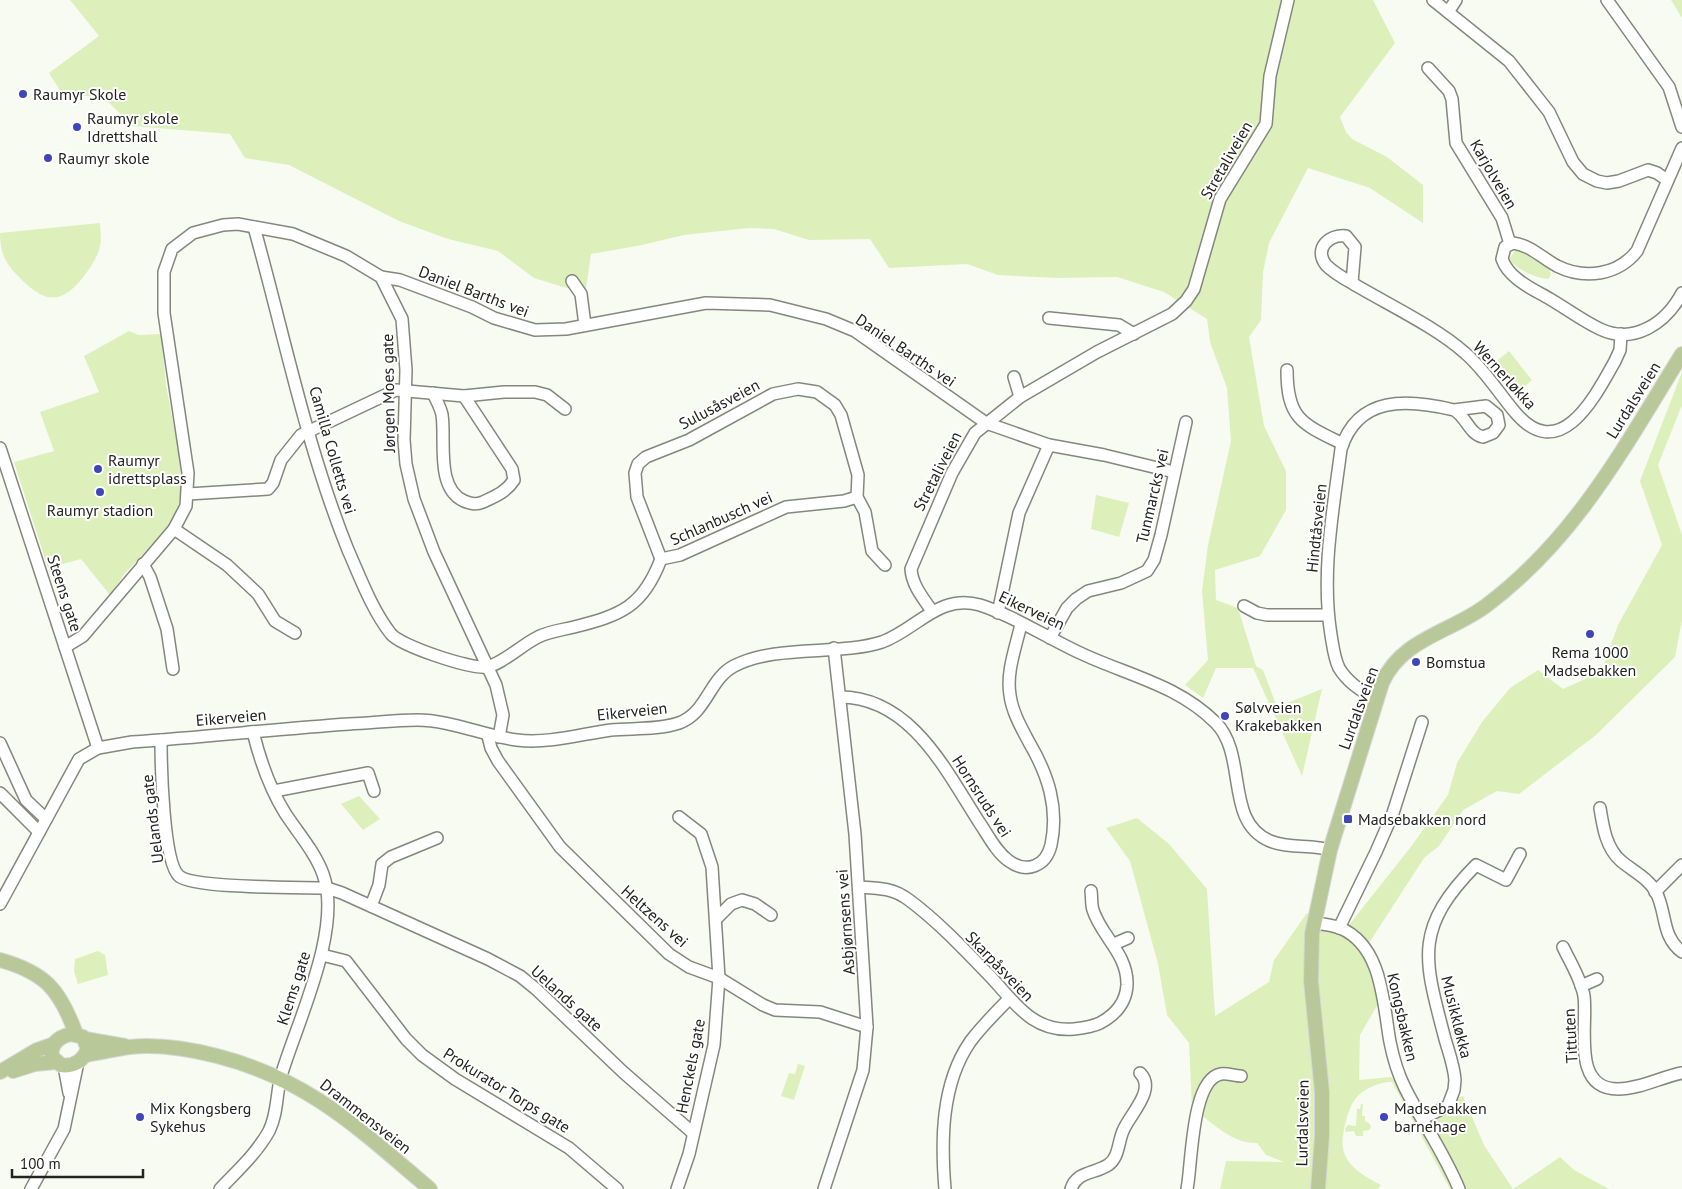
<svg xmlns="http://www.w3.org/2000/svg" width="1682" height="1189" font-family="'PT Sans',sans-serif">
<rect width="100%" height="100%" fill="#f7fbf1"/>
<g fill="#ddf0bc">
<path d="M70 0H1373L1395 43 1340 117 1346 132 1352 139 1387 157 1423 185V223L1370 188 1308 168 1269 243 1263 272 1261 320 1249 337 1264 426 1286 471V510L1260 556 1215 570 1216 600 1238 608 1256 666 1263 670 1277 707 1322 689 1302 776 1253 668H1216L1203 698 1185 685 1208 660 1202 591 1208 545 1231 441 1227 388 1210 342 1207 319 1164 292 1117 277 1057 278 998 275 967 264 889 268 870 239 809 240 774 229 749 228 684 235 642 245 591 254 586 289 573 290 534 278 498 251 448 239 399 221 289 165 245 158 230 134 133 126 105 99 61 92 49 73 99 36Z"/>
<path d="M1671 0H1682V18Z"/>
<path d="M100 223C100 230 102 239 100 246 98 257 90 268 84 276 61 306 44 303 19 277 5 263 0 253 0 233Z"/>
<path d="M1515 251H1520L1549 268 1551 275 1548 279C1533 277 1518 270 1509 259Z"/>
<path d="M129 331 139 335 161 334 166 385 180 460 181 495 173 523 126 572 110 595 81 559 48 568 14 462 54 451 40 412 99 392 84 356Z"/>
<path d="M1509 351 1532 380 1515 395 1493 364Z"/>
<path d="M1682 372V405L1658 465 1682 535V620L1675 657 1596 735 1519 794 1497 791 1463 810 1439 846 1424 858 1369 943 1378 1004 1360 1035 1359 1080 1391 1077 1422 1109 1463 1096 1484 1145 1513 1189 1560 1157 1574 1170 1609 1189H1450L1392 1082C1382 1081 1363 1089 1357 1097 1348 1106 1341 1136 1343 1148 1346 1167 1366 1177 1381 1185L1378 1189H1220L1226 1161 1284 1162 1266 1155 1257 1143C1234 1145 1209 1121 1192 1107L1189 1043 1167 1015 1158 964 1130 861 1106 828 1137 818 1169 844 1207 889 1215 1016 1269 982 1274 960 1307 913 1348 926 1410 848 1448 795 1457 763 1482 722 1510 688 1538 670 1563 689 1601 672 1618 625 1662 545 1640 481Z"/>
<path d="M1096 495 1129 503 1119 537 1091 529Z"/>
<path d="M359 796 380 819 363 830 341 804Z"/>
<path d="M98 951 105 955 108 975 78 984 74 971 75 959Z"/>
<path d="M798 1064 805 1066 794 1100 781 1096 789 1073 795 1074Z"/>
<path d="M1361 1104H1363L1362 1116H1365V1121L1370 1124 1371 1128 1369 1130 1363 1131V1136H1356L1354 1131 1346 1132 1345 1129 1348 1125 1356 1126 1357 1109H1360Z"/>
</g>
<g fill="none" stroke-linecap="round" stroke-linejoin="round">
<defs>
<g id="minor">
<path d="M1433 0 1509 61 1549 112 1573 162 1583 174 1597 181 1607 183 1619 181 1648 170 1657 173 1667 180"/>
<path d="M1607 0 1669 87 1682 127"/>
<path d="M1448 12 1456 0"/>
<path d="M1428 68 1449 91 1452 99 1456 143 1502 218 1510 244"/>
<path d="M1682 148 1637 251C1618 275 1585 280 1557 266 1542 258 1530 245 1513 243L1505 247 1502 259C1509 279 1533 289 1550 299 1567 309 1583 321 1600 329 1634 345 1666 323 1682 293"/>
<path d="M254 227C284 334 306 446 348 550 360 577 372 610 391 634 401 646 470 669 486 667 501 665 523 644 538 637 550 631 562 630 574 627 621 615 643 607 661 559"/>
<path d="M381 277 400 280 472 307 494 318 535 330 566 329 706 303 770 305 826 319 855 331 986 423 1049 445 1104 455 1174 472"/>
<path d="M572 281 581 294 585 325"/>
<path d="M1352 283C1343 278 1333 272 1326 265 1313 248 1330 234 1346 236L1355 247 1352 283C1387 304 1436 327 1465 353 1484 369 1498 392 1514 411 1559 466 1594 399 1615 361L1620 350 1621 334"/>
<path d="M1049 318 1119 325 1134 334"/>
<path d="M1287 370C1287 419 1302 424 1343 444"/>
<path d="M1014 377 1020 397"/>
<path d="M433 393C436 400 441 408 442 415 446 439 435 488 464 501 471 504 476 505 483 502 496 496 506 492 514 480L512 469 464 396"/>
<path d="M0 448 98 748"/>
<path d="M188 494 268 489 273 483 281 460 301 435 396 390 464 396 504 392H535L547 395 565 409"/>
<path d="M174 529 227 565 258 594 275 621 295 633"/>
<path d="M661 559 637 497 635 473 638 464 646 457 689 440 773 394 798 389 817 392 835 405 841 415 858 475 857 497 865 512 872 551 885 565"/>
<path d="M661 559 680 555 786 507 844 501 857 497"/>
<path d="M143 564 150 577 167 629 173 669"/>
<path d="M1244 606 1257 613 1267 615H1328"/>
<path d="M932 611C923 598 912 585 911 569L952 473 975 433 1020 397 1097 352 1172 314 1186 301 1194 289 1220 199 1266 124 1270 76 1288 0"/>
<path d="M998 613 1019 513 1049 445"/>
<path d="M1050 638 1067 608 1076 599 1088 591 1121 583 1147 571 1154 560 1161 535 1186 422"/>
<path d="M65 647 83 636 174 529 186 506 188 473 164 313V272L172 249 193 233 223 225 238 224 293 234 346 256 381 277 402 319 406 370 404 440 406 464 414 499 434 552 496 685 503 715 499 737"/>
<path d="M840 697C911 697 946 771 979 822 988 835 996 852 1009 861 1027 874 1046 866 1051 845 1059 808 1048 775 1030 744 1022 729 1012 712 1010 695 1006 672 1016 647 1021 624"/>
<path d="M1377 699C1362 692 1348 683 1339 668 1334 658 1333 646 1331 635 1321 573 1333 511 1341 449 1358 395 1408 399 1454 410 1466 416 1469 434 1483 437L1493 433 1499 425 1497 415 1486 406 1454 410"/>
<path d="M488 736 491 748 498 761 560 847 669 954 689 967 719 978 763 1005 775 1010 820 1012 867 1027"/>
<path d="M161 740C161 764 163 862 179 876 194 889 301 887 327 888L342 893 488 959 520 976 536 989 623 1072 693 1133"/>
<path d="M0 743 26 800 46 819"/>
<path d="M274 791 368 773 374 791"/>
<path d="M0 793 39 832"/>
<path d="M1600 808C1603 827 1606 848 1621 861 1633 871 1648 878 1656 892 1667 913 1661 936 1682 952"/>
<path d="M859 887C878 888 893 888 909 900 936 920 961 946 984 970 1012 997 1029 1033 1074 1029 1083 1028 1092 1027 1100 1023 1115 1015 1126 1003 1127 985 1128 954 1101 936 1093 910 1091 904 1092 897 1091 891"/>
<path d="M1655 892 1682 865"/>
<path d="M0 904 79 759 98 748 132 742C205 737 277 729 349 724 372 723 395 720 417 720 451 720 484 736 517 740 548 744 581 734 611 730 633 728 658 730 679 723 707 713 709 679 734 666 777 644 838 656 882 642 916 630 939 593 980 605 1014 616 1046 637 1078 652 1126 675 1177 684 1216 723 1248 756 1224 822 1270 841 1289 849 1311 844 1330 850"/>
<path d="M371 906 379 885 382 864 391 857 437 838"/>
<path d="M717 918 731 904 742 900 755 904 771 915"/>
<path d="M1314 923C1322 924 1332 925 1340 928 1383 946 1383 1004 1390 1042 1393 1057 1398 1074 1405 1088 1422 1122 1445 1154 1459 1189"/>
<path d="M1339 928 1376 852 1393 813 1422 722"/>
<path d="M1114 944 1128 938"/>
<path d="M1563 947C1570 962 1581 979 1584 996 1588 1026 1571 1089 1618 1089 1640 1089 1661 1077 1682 1073"/>
<path d="M322 955 346 961 406 1039 422 1055 455 1079 569 1148 617 1189"/>
<path d="M1581 986 1597 979"/>
<path d="M64 1066 69 1093"/>
<path d="M1423 1118 1448 1106 1454 1090 1455 1080C1454 1066 1449 1053 1445 1039 1424 959 1413 929 1476 865L1506 880 1520 854"/>
<path d="M31 1189 64 1129 78 1062"/>
<path d="M220 1189C237 1171 257 1153 269 1131 278 1113 276 1094 281 1076 297 1022 343 929 323 874 315 852 298 833 285 813 270 789 260 760 253 732"/>
<path d="M677 1189 689 1154 714 1045 719 978 712 867 701 834 679 817"/>
<path d="M824 1189 863 1070 867 1027 855 834 834 648"/>
<path d="M945 1189C941 1141 941 1084 970 1042 981 1027 996 1012 1009 999"/>
<path d="M1071 1189C1077 1171 1094 1174 1108 1165 1119 1158 1118 1142 1123 1131 1129 1115 1157 1090 1140 1073"/>
<path d="M1187 1189C1192 1165 1191 1079 1221 1074 1227 1073 1235 1076 1241 1076"/>
</g>
<g id="major">
<path d="M0 960C46 973 60 990 76 1034"/>
<path d="M71 1034 83 1037 88 1049C83 1061 73 1067 61 1065L52 1057C50 1043 59 1037 71 1034Z"/>
<path d="M85 1039 125 1046"/>
<path d="M85 1055C100 1053 115 1049 130 1047 158 1044 189 1049 217 1056 310 1080 359 1129 430 1189"/>
<path d="M13 1071 35 1064 56 1062"/>
<path d="M0 1072 37 1050 54 1044"/>
<path d="M1318 1189 1322 1136V1092L1311 981 1312 934 1330 850 1382 683C1402 638 1452 632 1487 605 1577 537 1624 447 1682 354"/>
</g>
</defs>
<use href="#minor" stroke="#84877e" stroke-width="14"/>
<use href="#major" stroke="#d7d8d7" stroke-width="16"/>
<use href="#minor" stroke="#fff" stroke-width="11"/>
<use href="#major" stroke="#b9c898" stroke-width="14"/>
</g>
<g fill="#3e46ba" stroke="#fff" stroke-width="2">
<circle cx="23" cy="94" r="5"/>
<circle cx="77" cy="127" r="5"/>
<circle cx="48" cy="158" r="5"/>
<circle cx="98" cy="469" r="5"/>
<circle cx="100" cy="492" r="5"/>
<circle cx="1590" cy="634" r="5"/>
<circle cx="1416" cy="662" r="5"/>
<circle cx="1225" cy="716" r="5"/>
<rect x="1343" y="814" width="10" height="10" rx="2.5"/>
<circle cx="140" cy="1117" r="5"/>
<circle cx="1384" cy="1117" r="5"/>
</g>
<g text-anchor="middle" stroke-width="4" stroke-linejoin="round" paint-order="stroke">
<g font-size="16" fill="#232420" stroke="#fff" text-anchor="start">
<text x="33" y="100">Raumyr Skole</text>
<text x="87" y="124">Raumyr skole<tspan x="87" dy="18">Idrettshall</tspan></text>
<text x="58" y="164">Raumyr skole</text>
<text x="108" y="466">Raumyr<tspan x="108" dy="18">idrettsplass</tspan></text>
<text x="100" y="516" text-anchor="middle">Raumyr stadion</text>
<text x="1590" y="658" text-anchor="middle">Rema 1000<tspan x="1590" dy="18">Madsebakken</tspan></text>
<text x="1426" y="668">Bomstua</text>
<text x="1235" y="713">Sølvveien<tspan x="1235" dy="18">Krakebakken</tspan></text>
<text x="1358" y="825">Madsebakken nord</text>
<text x="150" y="1114">Mix Kongsberg<tspan x="150" dy="18">Sykehus</tspan></text>
<text x="1394" y="1114">Madsebakken<tspan x="1394" dy="18">barnehage</tspan></text>
</g>
<g font-size="16" fill="#232420" stroke="#fff">
<text transform="translate(1226 160) rotate(-60)" y="6">Stretaliveien</text>
<text transform="translate(1494 174) rotate(60)" y="6">Karjolveien</text>
<text transform="translate(474 291) rotate(21)" y="6">Daniel Barths vei</text>
<text transform="translate(906 350) rotate(34)" y="6">Daniel Barths vei</text>
<text transform="translate(1505 375) rotate(48)" y="6">Wernerløkka</text>
<text transform="translate(388 393) rotate(-91)" y="6">Jørgen Moes gate</text>
<text transform="translate(1633 400) rotate(-58)" y="6">Lurdalsveien</text>
<text transform="translate(719 404) rotate(-28)" y="6">Sulusåsveien</text>
<text transform="translate(333 450) rotate(74)" y="6">Camilla Colletts vei</text>
<text transform="translate(937 471) rotate(-63)" y="6">Stretaliveien</text>
<text transform="translate(1152 496) rotate(-77)" y="6">Tunmarcks vei</text>
<text transform="translate(721 518) rotate(-24)" y="6">Schlanbusch vei</text>
<text transform="translate(1316 528) rotate(-84)" y="6">Hindtåsveien</text>
<text transform="translate(65 593) rotate(72)" y="6">Steens gate</text>
<text transform="translate(1032 610) rotate(25)" y="6">Eikerveien</text>
<text transform="translate(1358 708) rotate(-70)" y="6">Lurdalsveien</text>
<text transform="translate(632 711) rotate(-6)" y="6">Eikerveien</text>
<text transform="translate(231 717) rotate(-5)" y="6">Eikerveien</text>
<text transform="translate(982 796) rotate(57)" y="6">Hornsruds vei</text>
<text transform="translate(152 819) rotate(-97)" y="6">Uelands gate</text>
<text transform="translate(655 916) rotate(42)" y="6">Heltzens vei</text>
<text transform="translate(845 922) rotate(-94)" y="6">Asbjørnsens vei</text>
<text transform="translate(1000 966) rotate(46)" y="6">Skarpåsveien</text>
<text transform="translate(293 988) rotate(-72)" y="6">Klems gate</text>
<text transform="translate(567 998) rotate(42)" y="6">Uelands gate</text>
<text transform="translate(1403 1017) rotate(77)" y="6">Kongsbakken</text>
<text transform="translate(1457 1017) rotate(76)" y="6">Musikkløkka</text>
<text transform="translate(1570 1036) rotate(-93)" y="6">Tittuten</text>
<text transform="translate(690 1066) rotate(-79)" y="6">Henckels gate</text>
<text transform="translate(507 1090) rotate(32)" y="6">Prokurator Torps gate</text>
<text transform="translate(366 1116) rotate(38)" y="6">Drammensveien</text>
<text transform="translate(1302 1123) rotate(-89)" y="6">Lurdalsveien</text>
</g>
</g>
<path d="M12 1169v8h131v-8" fill="none" stroke="#232420" stroke-width="2.5"/>
<text x="20" y="1169" font-size="15" fill="#232420" stroke="#ffffff" stroke-width="4" paint-order="stroke">100 m</text>
</svg>
